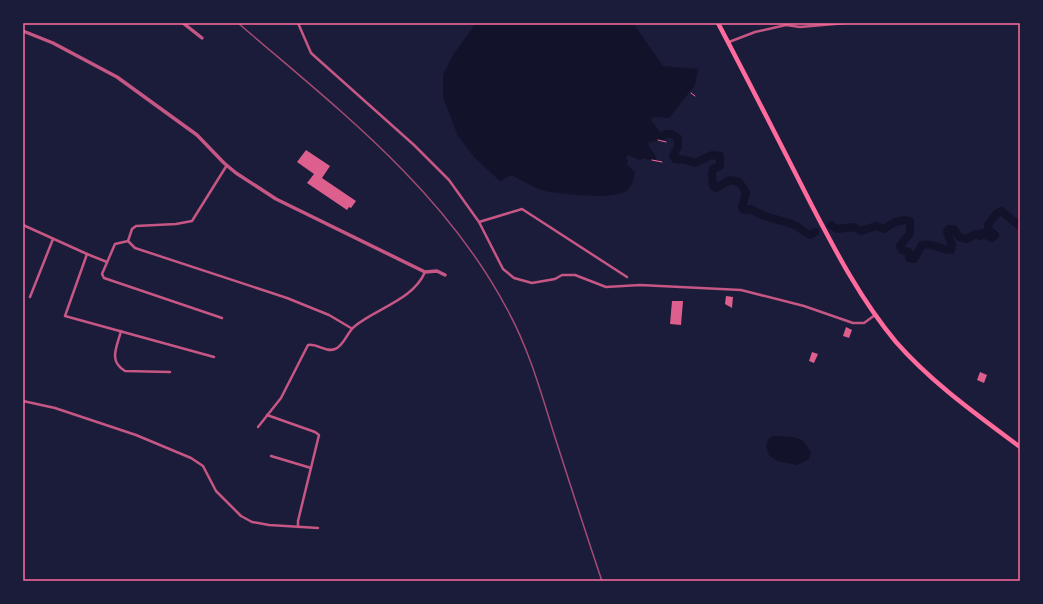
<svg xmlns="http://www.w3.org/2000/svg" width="1043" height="604" font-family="'Crimson Pro',serif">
<rect width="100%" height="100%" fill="#1b1b3a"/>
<g fill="#12122b">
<path d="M476 23H633L663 66 698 69 695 85 669 118 654 117 650 119 663 136 661 140 649 142 648 145 657 158 654 161 644 158 640 160 628 155 626 157 628 160 627 164 635 172C634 178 632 187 626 191 612 200 562 194 545 191 534 188 522 180 511 175L500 181 475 158 458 136 443 97V75L453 55Z"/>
<path d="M774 436C793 438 800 433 811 452L809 459 797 465 777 461 769 455 766 446 769 438Z"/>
</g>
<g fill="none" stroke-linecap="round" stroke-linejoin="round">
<g stroke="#12122b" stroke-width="8">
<path d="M663 136 665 134H672L678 138V147L673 156 675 159 686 160 695 163 712 155 720 156V166L713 169 712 174 713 186 716 188 730 180 739 182 746 192 742 208 744 210 751 209C763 218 780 219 794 225 800 227 804 233 810 235L815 232"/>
<path d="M831 225 837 229 853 227 861 231 876 226 884 229C890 224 901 218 910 221V233L900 246 902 250 909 252V258L914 259 922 245C933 242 940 250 951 250L952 245 947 232 949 229H954L959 237 967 239 976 234 980 236 982 233 992 238 995 235 989 230 988 225 996 214 1001 211 1020 226"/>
</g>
</g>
<g fill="#dd5f8e">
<path d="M306 150 330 166 322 178 356 201 351 208 349 207 347 210 307 183 314 174 297 162Z"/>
<path d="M726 296 733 297 732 308 725 304Z"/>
<path d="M672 301H683L681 325 670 324Z"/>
<path d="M846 327 852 330 849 338 843 336Z"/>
<path d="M812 352 818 354 814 363 809 361Z"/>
<path d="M980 372 987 375 984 383 977 380Z"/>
</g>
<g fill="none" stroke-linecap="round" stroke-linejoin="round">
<g stroke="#ff6b9d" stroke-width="1">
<path d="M691 93 695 96"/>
<path d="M658 140 666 142"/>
<path d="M652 160 662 162"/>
</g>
<g stroke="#c65784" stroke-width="2.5">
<path d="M298 23 311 53 414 145 449 180 479 222 503 269 514 278 532 283 555 279 562 275H575L606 287 640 285 741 290 804 306 853 323H864L875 315"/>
<path d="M729 42 755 32 786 25 800 27 846 23"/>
<path d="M227 165 192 221 176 224 136 226 132 229 128 241 135 248 287 298 329 315 351 328"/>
<path d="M479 222 522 209 627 277"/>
<path d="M23 225 87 254 65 316 214 357"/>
<path d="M128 241 115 244 102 274 104 278 222 318"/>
<path d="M87 254 107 262"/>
<path d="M30 297 53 239"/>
<path d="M121 331C117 347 108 361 125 371L170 372"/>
<path d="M23 401 55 408 136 435 191 458 203 466 216 491 241 516 252 522 269 525 318 528"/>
<path d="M267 415 315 432 319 435 298 521V527"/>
<path d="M258 427 281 398 308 345C317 343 326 353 335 349 344 346 347 332 355 326 377 308 413 300 425 272"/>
<path d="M271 456 311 468"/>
</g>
<g stroke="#c65784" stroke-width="3.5">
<path d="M183 23 202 38"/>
<path d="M23 31 53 43 117 77 197 135 224 163 236 173 276 199 425 272 437 271 445 275"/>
</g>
<path stroke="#ff6b9d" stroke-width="4.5" d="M718 23C749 82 779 141 809 200 835 250 860 299 896 342 932 383 976 414 1020 447"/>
<path stroke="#a44b75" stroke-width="1.5" d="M238 23C338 109 444 190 507 309 528 347 540 389 553 431 569 481 585 531 602 581"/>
</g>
<rect width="1043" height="604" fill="none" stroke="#1b1b3a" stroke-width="48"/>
<rect x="24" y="24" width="995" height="556" fill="none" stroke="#ff6b9d" stroke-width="1.5"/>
</svg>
